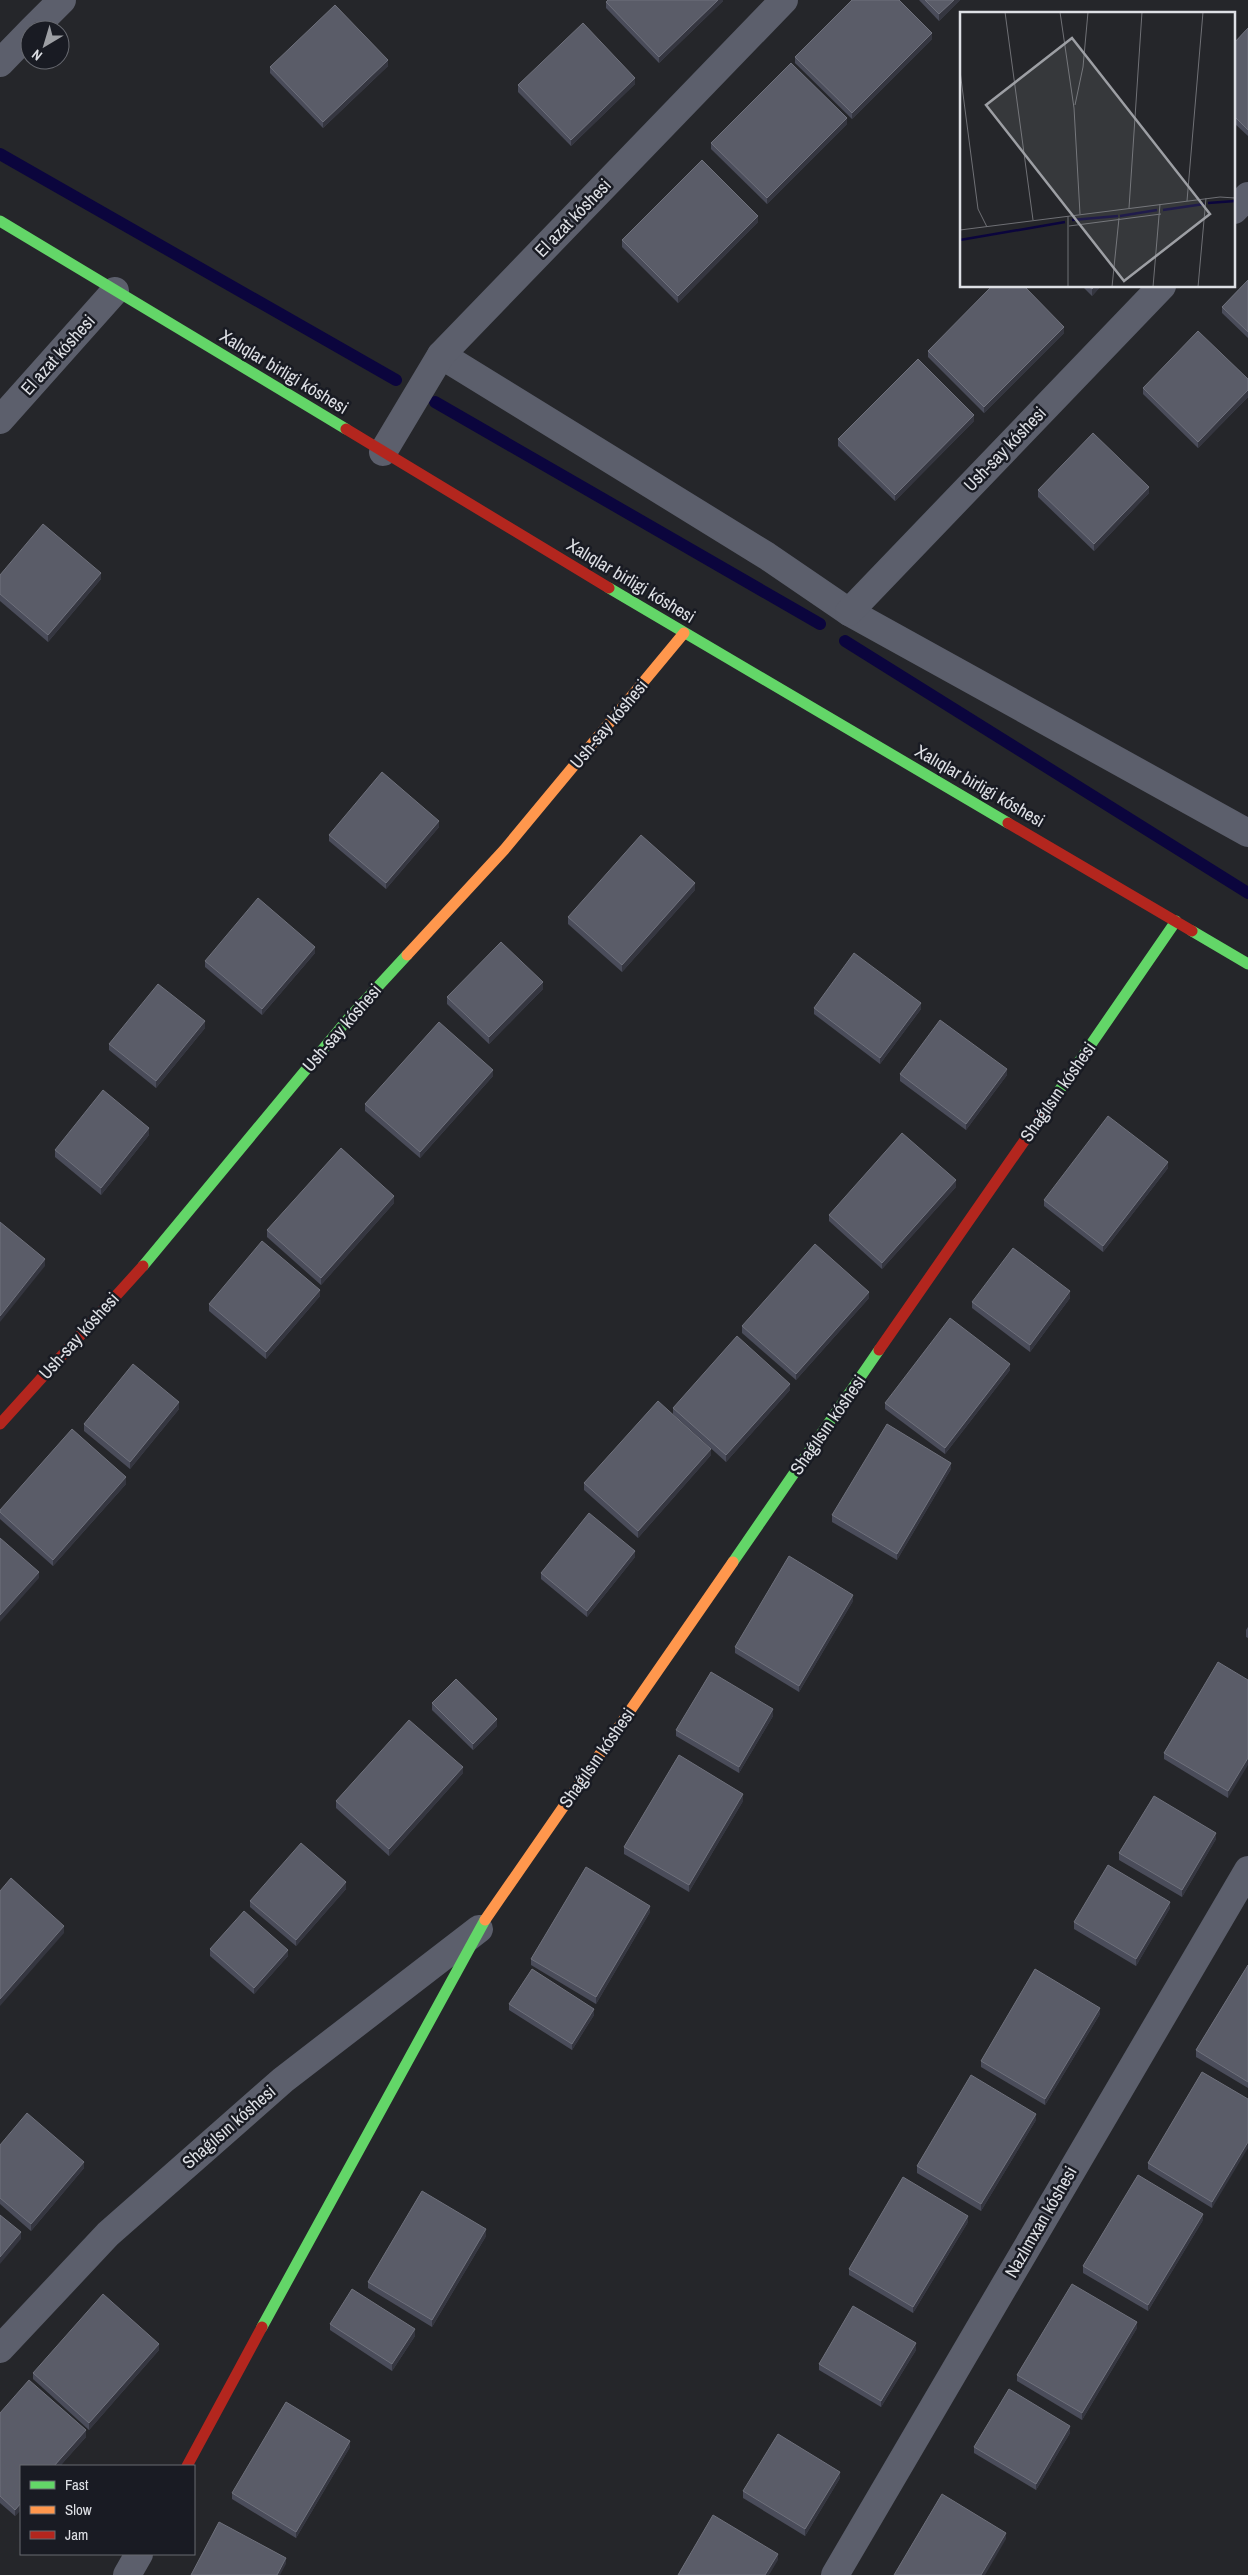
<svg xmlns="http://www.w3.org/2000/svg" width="1248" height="2575" font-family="'Archivo Narrow',sans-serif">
<rect width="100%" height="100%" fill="#25262a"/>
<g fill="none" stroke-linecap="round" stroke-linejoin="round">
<g stroke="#0b053d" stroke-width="12">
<path d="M0 154 396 380"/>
<path d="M435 402 820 624"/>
<path d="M845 641 1248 893"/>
</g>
<g stroke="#5c5f6c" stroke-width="28">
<path d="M32 30 62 0"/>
<path d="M0 63 30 32"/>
<path d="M1234 210 1248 196"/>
<path d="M441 355 767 556 849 612 1248 833"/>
<path d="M0 420 115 291"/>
<path d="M383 452 441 355 784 0"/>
<path d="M849 612 1162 286"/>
<path d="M0 2349 108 2234 283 2080 479 1929"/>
<path d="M127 2575 139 2554"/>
<path d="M835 2575 1248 1870"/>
</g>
<g stroke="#63d668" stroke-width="11">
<path d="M0 221 346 429"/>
<path d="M609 588 1008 823"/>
<path d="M1192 931 1248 964"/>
<path d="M1043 1114 1176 921"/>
<path d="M143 1266 348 1019 407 955"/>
<path d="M733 1562 879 1350"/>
<path d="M262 2327 485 1920"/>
</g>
<g stroke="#ff974d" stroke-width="11">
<path d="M407 955 504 850 684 633"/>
<path d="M485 1920 733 1562"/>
</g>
<g stroke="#b3261e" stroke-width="11">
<path d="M346 429 609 588"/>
<path d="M1008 823 1192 931"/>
<path d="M879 1350 1043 1114"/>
<path d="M0 1424 143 1266"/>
<path d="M187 2466 262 2327"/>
</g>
</g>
<g fill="#4a4c5a">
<path d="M723 0V1L659 63 606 8V2Z"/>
<path d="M919 0H960L939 21Z"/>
<path d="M1248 28V136L1234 123V43Z"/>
<path d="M932 39 852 119 795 63V57Z"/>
<path d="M388 66 323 128 270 73V67Z"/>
<path d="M635 84 571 146 518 92V85Z"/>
<path d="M847 124 767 204 711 149V143Z"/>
<path d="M758 222 678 303 622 247V240Z"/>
<path d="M1248 280V338L1222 313V307Z"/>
<path d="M1082 286H1101L1092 296Z"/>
<path d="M1064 333 984 413 928 357V351Z"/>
<path d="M1248 379V397L1198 448 1143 394V388Z"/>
<path d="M974 421 895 501 838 446V439Z"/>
<path d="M1038 490 1149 493 1094 551 1038 497Z"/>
<path d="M0 575 101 579 48 642 0 601Z"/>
<path d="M439 827 386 889 329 841V835Z"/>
<path d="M695 890 622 972 568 924V917Z"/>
<path d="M315 953 262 1015 205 967V961Z"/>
<path d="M543 989 489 1044 447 1004V997Z"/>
<path d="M814 1008 921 1009 880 1064 814 1014Z"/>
<path d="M205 1028 156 1088 109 1050V1044Z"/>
<path d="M900 1074 1007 1075 966 1130 900 1081Z"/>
<path d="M493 1076 420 1158 365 1111V1104Z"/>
<path d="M149 1135 101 1195 55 1157V1150Z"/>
<path d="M1168 1168 1103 1252 1044 1206V1200Z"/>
<path d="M956 1187 882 1269 829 1221V1215Z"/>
<path d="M394 1203 321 1285 267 1237V1230Z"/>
<path d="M320 1296 266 1359 209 1311V1304Z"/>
<path d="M869 1298 796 1380 742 1333V1326Z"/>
<path d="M1070 1298 1030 1352 972 1308V1302Z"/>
<path d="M1010 1370 945 1454 885 1409V1403Z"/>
<path d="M790 1390 726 1462 673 1414V1408Z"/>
<path d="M179 1409 130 1469 84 1431V1424Z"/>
<path d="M711 1455 638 1538 584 1490V1483Z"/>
<path d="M951 1469 897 1560 832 1522V1515Z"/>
<path d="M126 1484 53 1566 0 1519V1510Z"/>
<path d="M635 1557 587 1617 541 1579V1573Z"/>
<path d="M853 1601 799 1692 735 1653V1647Z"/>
<path d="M1248 1627V1638L1246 1637V1630Z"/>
<path d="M1248 1680 1228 1798 1164 1759V1753Z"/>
<path d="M432 1703 497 1726 473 1750 432 1710Z"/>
<path d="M773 1716 739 1773 676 1736V1730Z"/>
<path d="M463 1773 389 1856 336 1808V1801Z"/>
<path d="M743 1801 689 1892 624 1854V1847Z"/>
<path d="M1216 1839 1182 1897 1119 1860V1853Z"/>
<path d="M346 1889 296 1946 250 1907V1901Z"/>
<path d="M1170 1908 1136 1966 1074 1929V1922Z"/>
<path d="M650 1912 596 2004 531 1965V1959Z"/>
<path d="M210 1949 288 1956 254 1994 210 1956Z"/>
<path d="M1248 1965V2088L1196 2057V2050Z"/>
<path d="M509 2004 594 2015 572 2050 509 2010Z"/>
<path d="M1100 2014 1045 2105 981 2067V2061Z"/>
<path d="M1248 2099 1212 2208 1148 2169V2163Z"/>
<path d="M1036 2120 981 2211 917 2173V2166Z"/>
<path d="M0 2145 84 2168 31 2231 0 2204Z"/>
<path d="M1203 2220 1148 2311 1083 2273V2266Z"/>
<path d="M968 2222 913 2313 849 2275V2269Z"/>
<path d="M486 2236 432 2327 368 2288V2282Z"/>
<path d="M330 2324 415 2336 392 2371 330 2330Z"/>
<path d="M1137 2328 1082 2420 1017 2381V2375Z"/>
<path d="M159 2350 89 2430 33 2379V2373Z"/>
<path d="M916 2350 881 2407 819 2370V2364Z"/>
<path d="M0 2413 86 2437 15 2516 0 2503Z"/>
<path d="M1070 2433 1036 2490 974 2453V2447Z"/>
<path d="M350 2447 296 2538 232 2499V2493Z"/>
<path d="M840 2478 805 2536 743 2498V2491Z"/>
</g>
<g fill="#353640">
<path d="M718 0H723V1L659 63V57Z"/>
<path d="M954 0H960L939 21V14Z"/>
<path d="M932 33V39L852 119V113Z"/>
<path d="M388 60V66L323 128V122Z"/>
<path d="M635 78V84L571 146V140Z"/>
<path d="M847 118V124L767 204V198Z"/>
<path d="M758 216V222L678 303V296Z"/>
<path d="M1095 286H1101L1092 296V289Z"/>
<path d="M1064 327V333L984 413V407Z"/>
<path d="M1248 390V397L1198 448V442Z"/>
<path d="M974 415V421L895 501V495Z"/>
<path d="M1149 487V493L1094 551V544Z"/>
<path d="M101 573V579L48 642V635Z"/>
<path d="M439 821V827L386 889V883Z"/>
<path d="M695 883V890L622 972V965Z"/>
<path d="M315 947V953L262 1015V1009Z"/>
<path d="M543 982V989L489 1044V1037Z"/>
<path d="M921 1003V1009L880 1064V1058Z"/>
<path d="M205 1021V1028L156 1088V1081Z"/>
<path d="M1007 1069V1075L966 1130V1124Z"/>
<path d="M493 1070V1076L420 1158V1152Z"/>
<path d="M149 1128V1135L101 1195V1188Z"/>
<path d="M1168 1162V1168L1103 1252V1246Z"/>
<path d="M956 1180V1187L882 1269V1263Z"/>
<path d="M394 1196V1203L321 1285V1278Z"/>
<path d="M45 1259V1266L0 1322V1316Z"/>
<path d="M320 1290V1296L266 1359V1352Z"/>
<path d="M1070 1291V1298L1030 1352V1345Z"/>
<path d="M869 1292V1298L796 1380V1374Z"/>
<path d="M1010 1364V1370L945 1454V1448Z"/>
<path d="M790 1384V1390L726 1462V1455Z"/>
<path d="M179 1402V1409L130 1469V1462Z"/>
<path d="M711 1449V1455L638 1538V1531Z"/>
<path d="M951 1463V1469L897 1560V1554Z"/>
<path d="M126 1477V1484L53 1566V1560Z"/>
<path d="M635 1551V1557L587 1617V1611Z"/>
<path d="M39 1572V1578L0 1622V1615Z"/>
<path d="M853 1595V1601L799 1692V1686Z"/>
<path d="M773 1709V1716L739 1773V1767Z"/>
<path d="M497 1719V1726L473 1750V1744Z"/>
<path d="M1248 1758V1765L1228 1798V1791Z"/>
<path d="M463 1767V1773L389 1856V1849Z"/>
<path d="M743 1794V1801L689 1892V1885Z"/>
<path d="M1216 1833V1839L1182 1897V1890Z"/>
<path d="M346 1882V1889L296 1946V1940Z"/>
<path d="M1170 1902V1908L1136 1966V1959Z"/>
<path d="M650 1906V1912L596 2004V1997Z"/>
<path d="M64 1926V1933L0 2006V1999Z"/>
<path d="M288 1950V1956L254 1994V1988Z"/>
<path d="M1100 2008V2014L1045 2105V2099Z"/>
<path d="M594 2009V2015L572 2050V2044Z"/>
<path d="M1036 2114V2120L981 2211V2204Z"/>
<path d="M1248 2142V2148L1212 2208V2202Z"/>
<path d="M84 2162V2168L31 2231V2224Z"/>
<path d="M1203 2214V2220L1148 2311V2305Z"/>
<path d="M968 2216V2222L913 2313V2307Z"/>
<path d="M486 2229V2236L432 2327V2320Z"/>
<path d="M21 2232V2239L0 2264V2257Z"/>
<path d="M1137 2322V2328L1082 2420V2413Z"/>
<path d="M415 2329V2336L392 2371V2364Z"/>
<path d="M916 2343V2350L881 2407V2401Z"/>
<path d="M159 2344V2350L89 2430V2423Z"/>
<path d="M1070 2426V2433L1036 2490V2484Z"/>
<path d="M86 2430V2437L60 2466H54Z"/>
<path d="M350 2441V2447L296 2538V2532Z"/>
<path d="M840 2472V2478L805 2536V2529Z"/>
<path d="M21 2503V2510L15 2516V2510Z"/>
<path d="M1006 2533V2539L985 2575H981Z"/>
<path d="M778 2554V2560L769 2575H765Z"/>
<path d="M286 2558V2564L280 2575H277Z"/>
</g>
<g fill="#5a5c68" stroke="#6f717c">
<path d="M608 0H718L659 57 606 2Z"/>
<path d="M852 0H899L932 33 852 113 795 57Z"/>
<path d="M925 0H954L939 14Z"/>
<path d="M335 5 388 60 323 122 270 67Z"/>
<path d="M583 23 635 78 571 140 518 85Z"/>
<path d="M1248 28V130L1234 116V43Z"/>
<path d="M791 63 847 118 767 198 711 143Z"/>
<path d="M702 160 758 216 678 296 622 240Z"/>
<path d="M1248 280V332L1222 307Z"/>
<path d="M992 286H1024L1064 327 984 407 928 351Z"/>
<path d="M1088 286H1095L1092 289Z"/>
<path d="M1198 331 1248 379V390L1198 442 1143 388Z"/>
<path d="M918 359 974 415 895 495 838 439Z"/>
<path d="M1093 433 1149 487 1094 544 1038 490Z"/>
<path d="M43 524 101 573 48 635 0 594V575Z"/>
<path d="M382 772 439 821 386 883 329 835Z"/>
<path d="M641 835 695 883 622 965 568 917Z"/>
<path d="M258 898 315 947 262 1009 205 961Z"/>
<path d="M501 942 543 982 489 1037 447 997Z"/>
<path d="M854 953 921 1003 880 1058 814 1008Z"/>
<path d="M158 984 205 1021 156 1081 109 1044Z"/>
<path d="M940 1020 1007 1069 966 1124 900 1074Z"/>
<path d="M439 1022 493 1070 420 1152 365 1104Z"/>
<path d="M103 1090 149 1128 101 1188 55 1150Z"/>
<path d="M1108 1116 1168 1162 1103 1246 1044 1200Z"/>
<path d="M902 1133 956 1180 882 1263 829 1215Z"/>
<path d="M341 1148 394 1196 321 1278 267 1230Z"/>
<path d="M0 1222 45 1259 0 1316Z"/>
<path d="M262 1241 320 1290 266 1352 209 1304Z"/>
<path d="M815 1244 869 1292 796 1374 742 1326Z"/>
<path d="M1013 1248 1070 1291 1030 1345 972 1302Z"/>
<path d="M950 1318 1010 1364 945 1448 885 1403Z"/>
<path d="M737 1336 790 1384 726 1455 673 1408Z"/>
<path d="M133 1364 179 1402 130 1462 84 1424Z"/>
<path d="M658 1401 711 1449 638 1531 584 1483Z"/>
<path d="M887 1424 951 1463 897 1554 832 1515Z"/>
<path d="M72 1429 126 1477 53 1560 0 1512V1510Z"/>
<path d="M589 1513 635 1551 587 1611 541 1573Z"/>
<path d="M0 1538 39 1572 0 1615Z"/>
<path d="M789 1556 853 1595 799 1686 735 1647Z"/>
<path d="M1218 1662 1248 1680V1758L1228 1791 1164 1753Z"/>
<path d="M711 1672 773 1709 739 1767 676 1730Z"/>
<path d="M456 1679 497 1719 473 1744 432 1703Z"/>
<path d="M409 1720 463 1767 389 1849 336 1801Z"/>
<path d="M679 1755 743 1794 689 1885 624 1847Z"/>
<path d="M1154 1796 1216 1833 1182 1890 1119 1853Z"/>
<path d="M301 1843 346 1882 296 1940 250 1901Z"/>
<path d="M1108 1865 1170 1902 1136 1959 1074 1922Z"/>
<path d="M586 1867 650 1906 596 1997 531 1959Z"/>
<path d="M11 1878 64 1926 0 1999V1891Z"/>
<path d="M244 1911 288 1950 254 1988 210 1949Z"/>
<path d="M1248 1965V2082L1196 2050Z"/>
<path d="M532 1969 594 2009 572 2044 509 2004Z"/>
<path d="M1035 1969 1100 2008 1045 2099 981 2061Z"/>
<path d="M1202 2072 1248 2099V2142L1212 2202 1148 2163Z"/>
<path d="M971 2075 1036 2114 981 2204 917 2166Z"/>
<path d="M27 2113 84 2162 31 2224 0 2198V2145Z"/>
<path d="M1138 2175 1203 2214 1148 2305 1083 2266Z"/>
<path d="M903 2177 968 2216 913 2307 849 2269Z"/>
<path d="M422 2191 486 2229 432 2320 368 2282Z"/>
<path d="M0 2215 21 2232 0 2257Z"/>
<path d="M1072 2284 1137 2322 1082 2413 1017 2375Z"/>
<path d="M352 2289 415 2329 392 2364 330 2324Z"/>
<path d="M103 2294 159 2344 89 2423 33 2373Z"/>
<path d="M853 2306 916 2343 881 2401 819 2364Z"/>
<path d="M29 2380 86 2430 54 2466H21V2503L15 2510 0 2496V2413Z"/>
<path d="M1009 2389 1070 2426 1036 2484 974 2447Z"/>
<path d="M286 2402 350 2441 296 2532 232 2493Z"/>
<path d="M778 2434 840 2472 805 2529 743 2491Z"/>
<path d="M942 2494 1006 2533 981 2575H894Z"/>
<path d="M713 2515 778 2554 765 2575H678Z"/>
<path d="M219 2522 286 2558 277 2575H191Z"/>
</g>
<g text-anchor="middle" stroke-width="5" stroke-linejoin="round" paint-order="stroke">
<g font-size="18" fill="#dee0e5" stroke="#191b23">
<text transform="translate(573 218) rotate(-46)" y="6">El azat kóshesi</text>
<text transform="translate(58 355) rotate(-48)" y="6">El azat kóshesi</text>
<text transform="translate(284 372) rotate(31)" y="6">Xalıqlar birligi kóshesi</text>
<text transform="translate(1005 449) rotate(-46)" y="6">Ush-say kóshesi</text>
<text transform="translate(631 581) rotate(31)" y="6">Xalıqlar birligi kóshesi</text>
<text transform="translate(609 724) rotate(-50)" y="6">Ush-say kóshesi</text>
<text transform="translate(980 786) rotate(30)" y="6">Xalıqlar birligi kóshesi</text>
<text transform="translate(342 1028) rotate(-49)" y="6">Ush-say kóshesi</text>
<text transform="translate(1058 1092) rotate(-55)" y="6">Shaǵılsın kóshesi</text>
<text transform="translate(79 1336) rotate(-48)" y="6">Ush-say kóshesi</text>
<text transform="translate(828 1425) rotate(-55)" y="6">Shaǵılsın kóshesi</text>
<text transform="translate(597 1758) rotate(-55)" y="6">Shaǵılsın kóshesi</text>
<text transform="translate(229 2127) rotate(-41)" y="6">Shaǵılsın kóshesi</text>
<text transform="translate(1041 2222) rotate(-60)" y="6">Nazlımxan kóshesi</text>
</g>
</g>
<g transform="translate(960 12)">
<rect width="275" height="275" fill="#25262a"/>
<path fill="none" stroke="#0b053d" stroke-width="2.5" d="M248 191 275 189M203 198 244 192M160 204 197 198M112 208 158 204M0 228 105 210"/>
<path fill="none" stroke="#6f7075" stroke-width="1" d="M45 0 73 208M100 0 114 96 120 202M0 59 18 197 27 215M115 93 123 55 128 0M227 189 243 0M169 196 182 0M109 214 201 202M0 218 260 185 275 186M108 275V204M152 275 159 206M193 275 200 192M238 275 246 186"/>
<path fill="#9d9fa4" fill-opacity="0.15" stroke="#9d9fa4" stroke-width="2.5" d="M112 26 250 202 164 269 26 93Z"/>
<rect width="275" height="275" fill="none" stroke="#dee0e5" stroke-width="2.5"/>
</g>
<rect x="20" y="2465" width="175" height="90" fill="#191b23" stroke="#686a71"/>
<rect x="30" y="2481" width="25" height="8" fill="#63d668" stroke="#686a71"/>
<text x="65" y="2490" font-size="15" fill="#dee0e5">Fast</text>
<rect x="30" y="2506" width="25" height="8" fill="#ff974d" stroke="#686a71"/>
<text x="65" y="2515" font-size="15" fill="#dee0e5">Slow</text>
<rect x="30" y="2531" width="25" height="8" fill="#b3261e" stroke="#686a71"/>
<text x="65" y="2540" font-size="15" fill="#dee0e5">Jam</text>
<g transform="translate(45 45) rotate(218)"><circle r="24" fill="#191b23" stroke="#686a71"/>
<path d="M0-4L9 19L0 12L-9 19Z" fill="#9d9fa4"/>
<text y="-8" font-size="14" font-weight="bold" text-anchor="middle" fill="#dee0e5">N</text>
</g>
</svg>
